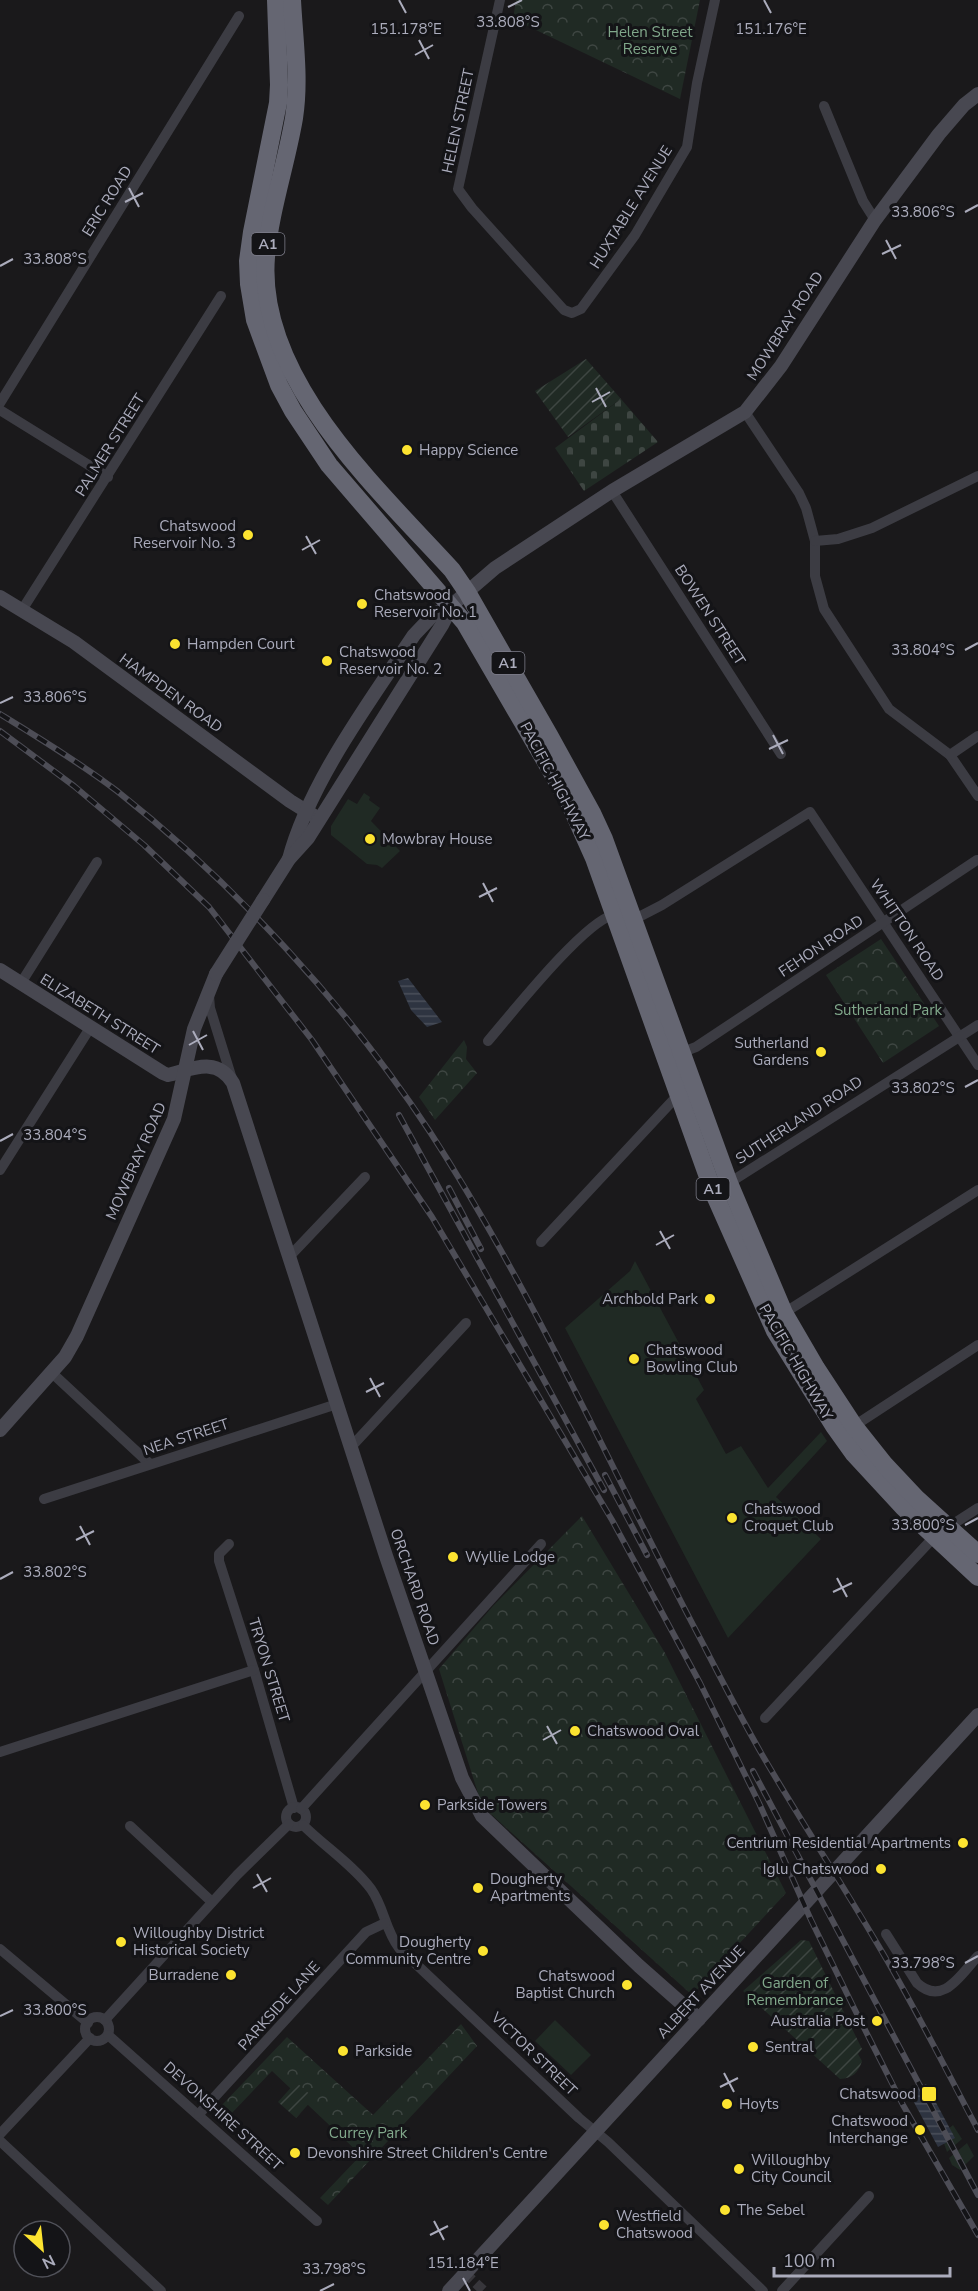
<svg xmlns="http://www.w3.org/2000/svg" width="978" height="2291" font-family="'Nunito Sans',sans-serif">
<defs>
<pattern id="cemetery-stones" width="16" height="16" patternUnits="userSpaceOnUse" patternTransform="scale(1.5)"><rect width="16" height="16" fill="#202a24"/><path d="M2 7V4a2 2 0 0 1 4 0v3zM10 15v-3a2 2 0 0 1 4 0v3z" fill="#3e4642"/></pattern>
<pattern id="park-crowns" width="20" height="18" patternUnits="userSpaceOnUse" patternTransform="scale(1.5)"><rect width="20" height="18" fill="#202a24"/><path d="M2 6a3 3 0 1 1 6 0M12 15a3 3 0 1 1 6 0" fill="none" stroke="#3e4642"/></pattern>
<pattern id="garden-furrows" width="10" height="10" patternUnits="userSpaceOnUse" patternTransform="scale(1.5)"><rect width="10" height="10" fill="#202a24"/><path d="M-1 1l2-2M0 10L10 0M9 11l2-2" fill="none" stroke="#3e4642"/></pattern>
<pattern id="water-rules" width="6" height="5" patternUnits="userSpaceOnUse" patternTransform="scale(1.5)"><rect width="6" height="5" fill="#2e3441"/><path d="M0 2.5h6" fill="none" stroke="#4a4f5a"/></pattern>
</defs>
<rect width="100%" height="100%" fill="#1a191b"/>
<g fill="#202a24">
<path d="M364 793 370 797 369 800 380 808 371 821 400 851 382 868 377 865 367 864 331 835V826L348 799 357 804Z"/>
<path d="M635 1261 704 1390 696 1399 726 1454 741 1446 768 1488 821 1432 827 1441 776 1497 821 1539 728 1638 565 1328 630 1271Z"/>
<path d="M555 2020 591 2055 571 2075 535 2041Z"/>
<path d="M953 2125 962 2139 947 2152 941 2135Z"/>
<path d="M967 2143 974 2156 960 2170 952 2165 949 2158Z"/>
</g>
<path fill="url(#cemetery-stones)" d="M621 399 658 442 584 491 555 448Z"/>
<g fill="url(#park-crowns)">
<path d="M516 0H700L680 99 513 19Z"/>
<path d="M881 939 939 1026 883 1063 826 975Z"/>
<path d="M464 1040 467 1047 466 1059 477 1073 435 1120 419 1097Z"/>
<path d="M582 1516 665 1653 786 1893 692 1995 482 1806 439 1669 493 1606Z"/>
<path d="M461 2024 477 2046 328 2205 320 2198 361 2155 272 2071 230 2115 221 2106 287 2037 373 2115Z"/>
</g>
<g fill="url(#garden-furrows)">
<path d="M586 359 621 399 568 437 535 391Z"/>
<path d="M801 1940 809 1941 862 2049 858 2054 862 2061C858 2073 853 2078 840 2079L743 1991Z"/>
<path d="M296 2082 314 2098 296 2118 278 2102Z"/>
</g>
<g fill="url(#water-rules)">
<path d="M408 978 442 1022 427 1027 411 1010 398 981Z"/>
<path d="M926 2084 955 2138 938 2147 909 2093Z"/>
</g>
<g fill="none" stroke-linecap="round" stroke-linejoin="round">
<path stroke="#37363b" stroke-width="10" stroke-dasharray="10 5" stroke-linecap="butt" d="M465 2273 484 2291"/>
<g stroke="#3c3c43" stroke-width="10">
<path d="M500 0 458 189 472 208 564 310 572 313 581 309 635 235 687 147 697 83 715 0"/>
<path d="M824 106 863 201 875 220"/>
<path d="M0 403 239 16"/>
<path d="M0 410 108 477"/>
<path d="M745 412 799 493 806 508 815 541V576L824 609 889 709 950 755 978 796"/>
<path d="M612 491 781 754"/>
<path d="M815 541 838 539 872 528 978 476"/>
<path d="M22 610 221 296"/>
<path d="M950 755 978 736"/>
<path d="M633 920 662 905 810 812 978 1065"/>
<path d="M21 983 97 862"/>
<path d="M209 996 210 1008 233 1082"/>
<path d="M488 1041C512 1013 583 923 613 915"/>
<path d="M680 1053 696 1047 977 860"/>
<path d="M0 1170 90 1028"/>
<path d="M729 1183 978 1025"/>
<path d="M541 1242 678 1095"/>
<path d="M289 1257 365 1177"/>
<path d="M784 1313 978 1190"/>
<path d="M51 1372 150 1464"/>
<path d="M854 1426 978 1345"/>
<path d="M351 1447 466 1323"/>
<path d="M44 1499 337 1404"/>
<path d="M947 1528 978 1508"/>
<path d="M229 1544 219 1554V1561L254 1670 294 1808"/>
<path d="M765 1718 934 1537"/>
<path d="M0 1752 254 1670"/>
<circle cx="296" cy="1817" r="10"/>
<path d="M301 1809 541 1544"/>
<path d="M303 1825C324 1846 353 1865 371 1889 384 1907 385 1930 399 1948L579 2118 608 2142 763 2291"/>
<path d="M130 1826 212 1902"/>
<path d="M886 1934 917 1983C943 2007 961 1974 978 1956"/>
<path d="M0 1949 88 2023"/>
<circle cx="97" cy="2029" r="12"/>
<path d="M105 2020 237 1875 289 1824"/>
<path d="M108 2035 317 2221"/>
<path d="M199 2114 366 1932 385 1923"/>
<path d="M0 2134 90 2038"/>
<path d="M0 2141 161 2291"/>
<path d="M782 2291 869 2196"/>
</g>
<g stroke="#484851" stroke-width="14">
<path d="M0 597 74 642 290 801 319 819"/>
<path d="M289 859C309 783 370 701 414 635L433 615 452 605 495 568 612 491 745 412 781 366 875 220 939 134 964 105 978 94"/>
<path d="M263 900 289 859 308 838 442 625 452 605"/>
<path d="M0 970 163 1073 168 1075C192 1069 217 1056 233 1083L386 1556 462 1778 482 1816 639 1966 699 2019"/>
<path d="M0 1430 65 1357 77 1336 174 1119 194 1029 216 974"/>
<path d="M449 2291 978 1715"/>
</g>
<g stroke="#656672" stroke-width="18">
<path d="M276 0 279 85 278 103 252 232 248 261 249 284 255 320 279 385 293 411 329 465 465 623 568 800 594 858 713 1191 775 1331 834 1426 854 1454 903 1507 978 1577"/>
<path d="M292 0C294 39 300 80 294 118 286 165 270 210 266 257 256 378 377 488 452 570L467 592 549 735 592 813 604 839 729 1183 784 1313 816 1368 854 1426 885 1465 916 1498 978 1554"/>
</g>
<defs>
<g id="rail">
<path d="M0 714C39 738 80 763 117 791 234 883 348 1007 430 1132 535 1294 612 1472 702 1642 722 1681 742 1720 764 1758 801 1821 841 1882 878 1945 914 2005 945 2068 978 2130"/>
<path d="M0 731 74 786 144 845 209 907 312 1040 432 1217 612 1520 700 1683 759 1803 811 1920 854 2008 903 2105 978 2235"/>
<path d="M399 1115 604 1490"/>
<path d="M449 1188 481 1249"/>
<path d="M605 1475 647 1555"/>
<path d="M753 1771 978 2195"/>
</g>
</defs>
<use href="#rail" stroke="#4d4d56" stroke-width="6"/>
<use href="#rail" stroke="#141417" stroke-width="4" stroke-dasharray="11" stroke-linecap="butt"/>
<path stroke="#484851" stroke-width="14" d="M216 974 263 900"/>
</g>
<path fill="none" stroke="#abacbc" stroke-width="2" d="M399 0 406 13M764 0 771 13M508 7 522 0M419 40 429 59M415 55 433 45M129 188 139 207M125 202 143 193M965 212 978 205M886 240 896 259M882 254 901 245M0 266 13 259M596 388 606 407M592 402 610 392M306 536 316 554M302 550 320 540M965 650 978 643M0 703 13 697M773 735 783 754M769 749 788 740M483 883 493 902M479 897 497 888M193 1031 203 1050M189 1045 207 1035M965 1087 978 1080M0 1141 13 1134M660 1231 670 1249M656 1245 674 1235M370 1378 380 1397M366 1392 384 1383M965 1525 978 1518M80 1526 90 1545M76 1540 94 1531M837 1578 847 1597M0 1579 13 1572M833 1592 852 1583M547 1726 557 1744M543 1740 561 1730M257 1874 267 1892M253 1888 271 1878M965 1963 978 1956M0 2016 13 2010M724 2073 734 2092M720 2087 738 2078M434 2221 444 2240M430 2235 448 2226M463 2278 470 2291M320 2291 334 2284"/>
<g fill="#fce330" stroke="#141417" stroke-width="2">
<circle cx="407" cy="450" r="6"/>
<circle cx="248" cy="535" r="6"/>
<circle cx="362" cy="604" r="6"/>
<circle cx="175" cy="644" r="6"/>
<circle cx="327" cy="661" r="6"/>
<circle cx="370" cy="839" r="6"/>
<circle cx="821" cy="1052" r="6"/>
<circle cx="710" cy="1299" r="6"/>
<circle cx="634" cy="1359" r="6"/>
<circle cx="732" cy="1518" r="6"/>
<circle cx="453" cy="1557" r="6"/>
<circle cx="575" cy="1731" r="6"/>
<circle cx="425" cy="1805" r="6"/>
<circle cx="963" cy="1843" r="6"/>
<circle cx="881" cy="1869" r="6"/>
<circle cx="478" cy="1888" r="6"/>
<circle cx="121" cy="1942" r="6"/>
<circle cx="483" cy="1951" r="6"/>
<circle cx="231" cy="1975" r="6"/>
<circle cx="627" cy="1985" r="6"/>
<circle cx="877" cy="2021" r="6"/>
<circle cx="753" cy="2047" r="6"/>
<circle cx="343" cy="2051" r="6"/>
<rect x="921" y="2086" width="16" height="16" rx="3"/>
<circle cx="727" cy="2104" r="6"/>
<circle cx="920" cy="2130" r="6"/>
<circle cx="295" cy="2153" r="6"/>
<circle cx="739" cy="2169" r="6"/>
<circle cx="725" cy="2210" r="6"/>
<circle cx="604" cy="2225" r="6"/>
</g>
<g text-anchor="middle" stroke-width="6" stroke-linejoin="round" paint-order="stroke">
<g fill="#141417" stroke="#7e7e8a" stroke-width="1.5">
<rect x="251.5" y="233" width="33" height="22" rx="4.5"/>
<rect x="491.5" y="652" width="33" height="22" rx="4.5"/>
<rect x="696.5" y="1178" width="33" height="22" rx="4.5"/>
</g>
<g font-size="14" font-weight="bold" fill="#abacbc">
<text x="268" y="249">A1</text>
<text x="508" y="668">A1</text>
<text x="713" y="1194">A1</text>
</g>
<g font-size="15" fill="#81a88b" stroke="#141417">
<text x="650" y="37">Helen Street<tspan x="650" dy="17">Reserve</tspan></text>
<text x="888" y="1015">Sutherland Park</text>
<text x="795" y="1988">Garden of<tspan x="795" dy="17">Remembrance</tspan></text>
<text x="368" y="2138">Currey Park</text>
</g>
<g font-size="15" fill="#abacbc" stroke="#141417">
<text transform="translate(458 121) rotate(-78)" y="5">HELEN STREET</text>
<text transform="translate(107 201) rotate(-58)" y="5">ERIC ROAD</text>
<text transform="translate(631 207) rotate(-58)" y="5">HUXTABLE AVENUE</text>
<text transform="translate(785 326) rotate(-57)" y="5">MOWBRAY ROAD</text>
<text transform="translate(110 445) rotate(-58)" y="5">PALMER STREET</text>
<text transform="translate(710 615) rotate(57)" y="5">BOWEN STREET</text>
<text transform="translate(171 693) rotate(36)" y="5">HAMPDEN ROAD</text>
<text transform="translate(555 781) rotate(62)" y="5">PACIFIC HIGHWAY</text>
<text transform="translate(907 930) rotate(56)" y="5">WHITTON ROAD</text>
<text transform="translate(821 946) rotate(-34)" y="5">FEHON ROAD</text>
<text transform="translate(100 1014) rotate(32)" y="5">ELIZABETH STREET</text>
<text transform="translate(799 1120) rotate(-33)" y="5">SUTHERLAND ROAD</text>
<text transform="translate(136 1161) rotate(-66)" y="5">MOWBRAY ROAD</text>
<text transform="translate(796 1362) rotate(60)" y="5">PACIFIC HIGHWAY</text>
<text transform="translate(186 1437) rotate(-18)" y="5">NEA STREET</text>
<text transform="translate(415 1587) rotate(71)" y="5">ORCHARD ROAD</text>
<text transform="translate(269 1670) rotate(73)" y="5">TRYON STREET</text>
<text transform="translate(701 1992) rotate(-47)" y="5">ALBERT AVENUE</text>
<text transform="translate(279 2006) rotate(-48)" y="5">PARKSIDE LANE</text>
<text transform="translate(534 2054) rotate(44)" y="5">VICTOR STREET</text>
<text transform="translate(223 2116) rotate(42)" y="5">DEVONSHIRE STREET</text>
</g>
<g font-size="15" fill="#abacbc" stroke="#141417" text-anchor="start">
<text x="419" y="455">Happy Science</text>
<text x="236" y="531" text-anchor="end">Chatswood<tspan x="236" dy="17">Reservoir No. 3</tspan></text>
<text x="374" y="600">Chatswood<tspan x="374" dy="17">Reservoir No. 1</tspan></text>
<text x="187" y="649">Hampden Court</text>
<text x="339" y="657">Chatswood<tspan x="339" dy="17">Reservoir No. 2</tspan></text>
<text x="382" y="844">Mowbray House</text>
<text x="809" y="1048" text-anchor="end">Sutherland<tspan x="809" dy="17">Gardens</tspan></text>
<text x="698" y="1304" text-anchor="end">Archbold Park</text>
<text x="646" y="1355">Chatswood<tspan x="646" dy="17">Bowling Club</tspan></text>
<text x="744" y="1514">Chatswood<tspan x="744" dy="17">Croquet Club</tspan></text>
<text x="465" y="1562">Wyllie Lodge</text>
<text x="587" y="1736">Chatswood Oval</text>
<text x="437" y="1810">Parkside Towers</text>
<text x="951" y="1848" text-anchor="end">Centrium Residential Apartments</text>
<text x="869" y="1874" text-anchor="end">Iglu Chatswood</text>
<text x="490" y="1884">Dougherty<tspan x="490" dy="17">Apartments</tspan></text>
<text x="133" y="1938">Willoughby District<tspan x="133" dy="17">Historical Society</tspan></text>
<text x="471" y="1947" text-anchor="end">Dougherty<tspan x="471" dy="17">Community Centre</tspan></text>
<text x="219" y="1980" text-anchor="end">Burradene</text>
<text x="615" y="1981" text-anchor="end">Chatswood<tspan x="615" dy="17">Baptist Church</tspan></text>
<text x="865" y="2026" text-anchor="end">Australia Post</text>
<text x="765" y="2052">Sentral</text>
<text x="355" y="2056">Parkside</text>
<text x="916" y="2099" text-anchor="end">Chatswood</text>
<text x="739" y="2109">Hoyts</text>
<text x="908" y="2126" text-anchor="end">Chatswood<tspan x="908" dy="17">Interchange</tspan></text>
<text x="307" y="2158">Devonshire Street Children's Centre</text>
<text x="751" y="2165">Willoughby<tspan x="751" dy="17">City Council</tspan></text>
<text x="737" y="2215">The Sebel</text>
<text x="616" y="2221">Westfield<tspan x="616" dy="17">Chatswood</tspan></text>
</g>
</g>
<g font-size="15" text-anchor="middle" fill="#abacbc" stroke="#141417" stroke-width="6" stroke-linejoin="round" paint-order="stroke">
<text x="508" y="27">33.808°S</text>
<text x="406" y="34">151.178°E</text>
<text x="771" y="34">151.176°E</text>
<text x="923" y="217">33.806°S</text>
<text x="55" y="264">33.808°S</text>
<text x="923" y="655">33.804°S</text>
<text x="55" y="702">33.806°S</text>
<text x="923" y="1093">33.802°S</text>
<text x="55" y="1140">33.804°S</text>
<text x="923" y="1530">33.800°S</text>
<text x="55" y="1577">33.802°S</text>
<text x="923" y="1968">33.798°S</text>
<text x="55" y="2015">33.800°S</text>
<text x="463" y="2268">151.184°E</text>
<text x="334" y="2274">33.798°S</text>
</g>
<g transform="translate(42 2249) rotate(153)"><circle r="28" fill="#141417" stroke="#505159" stroke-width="1.5"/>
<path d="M0-4.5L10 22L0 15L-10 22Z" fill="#fce330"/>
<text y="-9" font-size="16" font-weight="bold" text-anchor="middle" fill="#abacbc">N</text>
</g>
<path d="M774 2267v9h176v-9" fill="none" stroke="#abacbc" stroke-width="3"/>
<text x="783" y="2267" font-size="18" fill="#abacbc" stroke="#141417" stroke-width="4.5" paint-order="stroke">100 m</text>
</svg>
